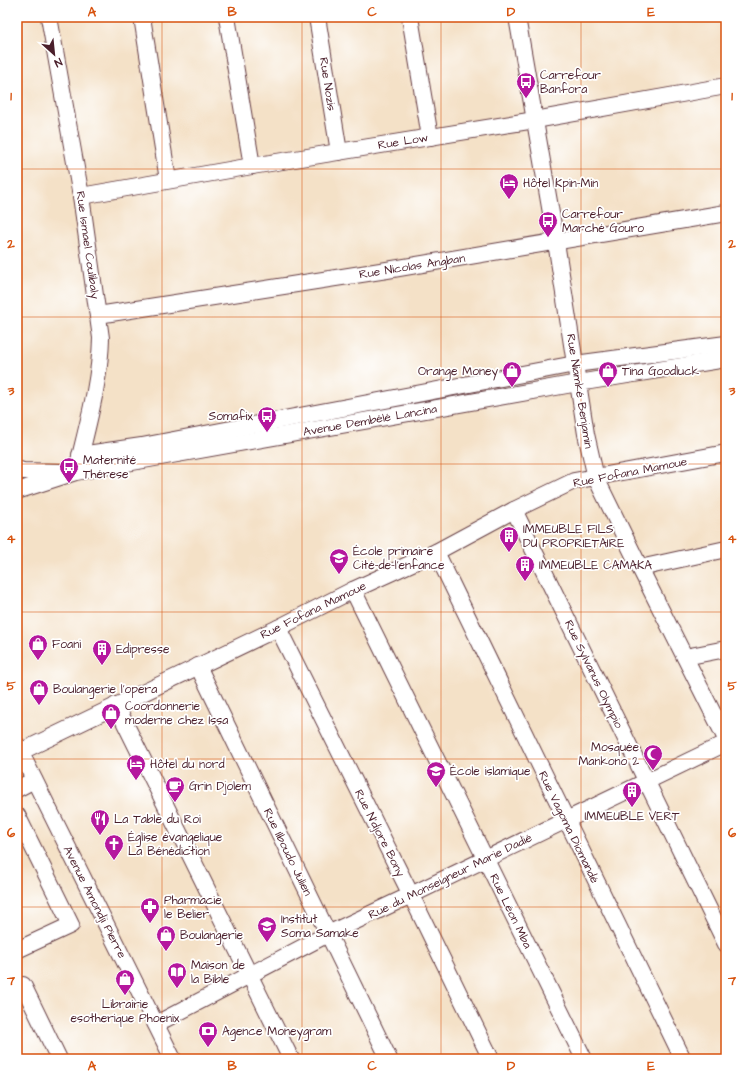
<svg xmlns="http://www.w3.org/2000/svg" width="743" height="1076" font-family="'Architects Daughter',sans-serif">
<rect width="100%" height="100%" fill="#fff"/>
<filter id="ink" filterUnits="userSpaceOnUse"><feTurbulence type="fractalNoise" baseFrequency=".025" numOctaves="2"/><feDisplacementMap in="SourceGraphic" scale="8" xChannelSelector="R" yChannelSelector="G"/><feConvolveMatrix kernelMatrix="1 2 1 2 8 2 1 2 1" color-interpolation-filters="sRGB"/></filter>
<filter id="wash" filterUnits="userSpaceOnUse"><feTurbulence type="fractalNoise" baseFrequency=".012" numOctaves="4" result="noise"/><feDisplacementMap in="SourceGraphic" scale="16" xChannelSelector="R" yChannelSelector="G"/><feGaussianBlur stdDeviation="0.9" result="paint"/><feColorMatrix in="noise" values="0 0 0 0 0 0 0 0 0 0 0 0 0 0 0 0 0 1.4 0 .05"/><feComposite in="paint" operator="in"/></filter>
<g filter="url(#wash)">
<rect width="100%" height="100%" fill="#f4e1c7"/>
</g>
<g filter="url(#ink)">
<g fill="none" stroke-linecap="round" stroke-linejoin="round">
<defs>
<g id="minor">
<path d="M49 17 81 196 101 338C100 381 88 423 78 465"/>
<path d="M142 17 168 180"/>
<path d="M227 17 252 166"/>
<path d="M317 17 339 152"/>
<path d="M410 17 430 137"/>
<path d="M517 17 556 242 586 434 596 478 640 568 726 739"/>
<path d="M81 196 252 166 535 120 726 86"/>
<path d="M98 315 387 270 726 213"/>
<path d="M80 455 142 446 575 364 726 344"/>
<path d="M17 469 23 471 63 472"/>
<path d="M17 491 76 472 578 383 726 359"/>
<path d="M514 510 726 944"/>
<path d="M436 552 683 1059"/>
<path d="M640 568 726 549"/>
<path d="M353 590 584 1059"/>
<path d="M278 628 411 895 491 1059"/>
<path d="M685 657 726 649"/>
<path d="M198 666 389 1059"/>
<path d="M116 705 291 1059"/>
<path d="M17 745 173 1059"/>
<path d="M20 752 278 628 353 590 436 552 514 510 574 481 726 453"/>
<path d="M17 789 34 780"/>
<path d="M17 815 71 925 17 950"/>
<path d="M23 985 59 1059"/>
<path d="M156 1024 328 934 411 895 726 743"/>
</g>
</defs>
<use href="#minor" stroke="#643c42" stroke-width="18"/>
<use href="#minor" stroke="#fff" stroke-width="16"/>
</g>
</g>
<path fill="none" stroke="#d8530f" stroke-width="1" stroke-opacity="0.55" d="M162 17V1059M302 17V1059M441 17V1059M581 17V1059M17 169H726M17 317H726M17 464H726M17 612H726M17 759H726M17 907H726"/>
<defs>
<symbol id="bus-pin" viewBox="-11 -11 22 30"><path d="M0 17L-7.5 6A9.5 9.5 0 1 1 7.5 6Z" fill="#b5179e" stroke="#fff"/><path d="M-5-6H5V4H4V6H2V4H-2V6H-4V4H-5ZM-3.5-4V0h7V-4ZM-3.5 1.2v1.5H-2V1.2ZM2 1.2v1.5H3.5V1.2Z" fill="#fff"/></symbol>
<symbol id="hotel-pin" viewBox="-11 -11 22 30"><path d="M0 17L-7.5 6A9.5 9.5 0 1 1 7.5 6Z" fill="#b5179e" stroke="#fff"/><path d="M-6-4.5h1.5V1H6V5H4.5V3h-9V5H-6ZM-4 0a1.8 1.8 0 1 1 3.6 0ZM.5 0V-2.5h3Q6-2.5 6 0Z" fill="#fff"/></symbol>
<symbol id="shop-pin" viewBox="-11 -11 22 30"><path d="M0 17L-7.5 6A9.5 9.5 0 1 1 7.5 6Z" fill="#b5179e" stroke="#fff"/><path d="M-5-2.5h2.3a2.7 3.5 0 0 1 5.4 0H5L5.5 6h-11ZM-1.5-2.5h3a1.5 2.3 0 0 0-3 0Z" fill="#fff"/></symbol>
<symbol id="building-pin" viewBox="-11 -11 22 30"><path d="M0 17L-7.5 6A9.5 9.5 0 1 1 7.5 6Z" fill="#b5179e" stroke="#fff"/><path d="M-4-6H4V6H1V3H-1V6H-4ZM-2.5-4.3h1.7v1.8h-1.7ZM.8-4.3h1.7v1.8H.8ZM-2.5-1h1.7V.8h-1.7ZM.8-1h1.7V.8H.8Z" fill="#fff"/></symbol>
<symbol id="school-pin" viewBox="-11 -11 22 30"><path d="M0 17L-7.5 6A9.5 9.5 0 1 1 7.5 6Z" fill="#b5179e" stroke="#fff"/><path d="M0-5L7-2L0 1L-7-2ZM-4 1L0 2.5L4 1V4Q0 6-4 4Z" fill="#fff"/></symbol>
<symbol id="mosque-pin" viewBox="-11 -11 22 30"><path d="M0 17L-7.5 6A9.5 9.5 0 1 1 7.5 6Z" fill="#b5179e" stroke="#fff"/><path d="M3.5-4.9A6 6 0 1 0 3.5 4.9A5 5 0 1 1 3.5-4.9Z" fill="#fff"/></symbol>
<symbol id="cafe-pin" viewBox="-11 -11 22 30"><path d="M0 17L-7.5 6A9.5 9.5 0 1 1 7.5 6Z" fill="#b5179e" stroke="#fff"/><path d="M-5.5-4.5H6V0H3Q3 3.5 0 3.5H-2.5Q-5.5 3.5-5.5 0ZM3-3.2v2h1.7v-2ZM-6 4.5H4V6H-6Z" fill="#fff"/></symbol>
<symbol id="restaurant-pin" viewBox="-11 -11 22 30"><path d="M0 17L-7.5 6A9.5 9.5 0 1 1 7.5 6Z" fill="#b5179e" stroke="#fff"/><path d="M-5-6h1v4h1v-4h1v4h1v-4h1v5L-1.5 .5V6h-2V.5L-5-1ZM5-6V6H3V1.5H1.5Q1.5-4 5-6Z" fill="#fff"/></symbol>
<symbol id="church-pin" viewBox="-11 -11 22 30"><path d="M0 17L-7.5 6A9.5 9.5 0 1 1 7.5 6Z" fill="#b5179e" stroke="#fff"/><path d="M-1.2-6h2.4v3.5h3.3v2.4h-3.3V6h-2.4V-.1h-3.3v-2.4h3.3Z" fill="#fff"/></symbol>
<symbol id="pharmacy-pin" viewBox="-11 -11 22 30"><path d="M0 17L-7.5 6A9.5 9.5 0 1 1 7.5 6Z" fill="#b5179e" stroke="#fff"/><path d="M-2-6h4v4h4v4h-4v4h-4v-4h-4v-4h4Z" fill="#fff"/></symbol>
<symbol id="library-pin" viewBox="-11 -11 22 30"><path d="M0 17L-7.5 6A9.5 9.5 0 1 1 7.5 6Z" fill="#b5179e" stroke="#fff"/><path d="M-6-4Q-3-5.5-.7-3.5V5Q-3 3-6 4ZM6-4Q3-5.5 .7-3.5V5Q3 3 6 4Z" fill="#fff"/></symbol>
<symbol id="bank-pin" viewBox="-11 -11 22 30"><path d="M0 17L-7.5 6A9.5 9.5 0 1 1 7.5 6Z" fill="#b5179e" stroke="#fff"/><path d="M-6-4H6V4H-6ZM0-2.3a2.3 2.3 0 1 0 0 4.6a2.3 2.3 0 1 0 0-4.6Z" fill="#fff"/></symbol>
</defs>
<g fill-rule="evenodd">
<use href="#bus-pin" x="515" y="71" width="22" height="30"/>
<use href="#hotel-pin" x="498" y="172" width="22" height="30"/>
<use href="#bus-pin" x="537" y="210" width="22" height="30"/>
<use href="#shop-pin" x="501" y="360" width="22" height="30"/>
<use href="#shop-pin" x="597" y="360" width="22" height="30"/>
<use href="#bus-pin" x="256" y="405" width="22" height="30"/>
<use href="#bus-pin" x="58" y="456" width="22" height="30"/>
<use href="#building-pin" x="498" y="525" width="22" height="30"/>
<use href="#school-pin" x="328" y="547" width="22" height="30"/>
<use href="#building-pin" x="514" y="554" width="22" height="30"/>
<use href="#shop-pin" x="27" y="633" width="22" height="30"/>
<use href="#building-pin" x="91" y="638" width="22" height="30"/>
<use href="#shop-pin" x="28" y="678" width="22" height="30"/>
<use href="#shop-pin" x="100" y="702" width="22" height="30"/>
<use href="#mosque-pin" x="642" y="743" width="22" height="30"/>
<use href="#hotel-pin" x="125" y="753" width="22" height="30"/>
<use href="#school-pin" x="425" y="760" width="22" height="30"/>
<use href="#cafe-pin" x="164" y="775" width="22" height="30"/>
<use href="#building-pin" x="621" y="780" width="22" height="30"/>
<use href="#restaurant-pin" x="89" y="808" width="22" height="30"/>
<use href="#church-pin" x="103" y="833" width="22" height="30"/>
<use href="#pharmacy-pin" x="139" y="896" width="22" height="30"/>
<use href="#school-pin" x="256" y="915" width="22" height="30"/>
<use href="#shop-pin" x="155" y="924" width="22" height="30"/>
<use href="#library-pin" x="166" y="961" width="22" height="30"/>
<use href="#shop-pin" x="114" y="968" width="22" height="30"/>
<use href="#bank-pin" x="197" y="1020" width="22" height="30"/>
</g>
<g text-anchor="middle" stroke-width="3.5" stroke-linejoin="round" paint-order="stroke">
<g font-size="12" fill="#4a1f2b" stroke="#fff" text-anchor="start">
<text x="540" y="79">Carrefour<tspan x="540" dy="14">Banfora</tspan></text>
<text x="523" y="187">Hôtel Kpin-Min</text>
<text x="562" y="218">Carrefour<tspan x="562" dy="14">Marché Gouro</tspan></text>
<text x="498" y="375" text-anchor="end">Orange Money</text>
<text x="622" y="375">Tina Goodluck</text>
<text x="253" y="420" text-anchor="end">Somafix</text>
<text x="83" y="464">Maternité<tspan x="83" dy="14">Thérese</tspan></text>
<text x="523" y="533">IMMEUBLE FILS<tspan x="523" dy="14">DU PROPRIETAIRE</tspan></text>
<text x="353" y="555">École primaire<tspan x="353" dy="14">Cité-de-l'enfance</tspan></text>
<text x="539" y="569">IMMEUBLE CAMAKA</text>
<text x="52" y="648">Foani</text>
<text x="116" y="653">Edipresse</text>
<text x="53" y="693">Boulangerie l'opera</text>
<text x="125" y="710">Coordonnerie<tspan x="125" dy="14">moderne chez Issa</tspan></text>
<text x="639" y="751" text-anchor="end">Mosquée<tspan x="639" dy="14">Mankono 2</tspan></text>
<text x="150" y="768">Hôtel du nord</text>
<text x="450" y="775">École islamique</text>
<text x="189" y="790">Grin Djolem</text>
<text x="632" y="820" text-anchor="middle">IMMEUBLE VERT</text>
<text x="114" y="823">La Table du Roi</text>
<text x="128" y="841">Église évangelique<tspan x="128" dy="14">La Bénédiction</tspan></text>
<text x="164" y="904">Pharmacie<tspan x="164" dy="14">le Belier</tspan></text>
<text x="281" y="923">Institut<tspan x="281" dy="14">Soma Samake</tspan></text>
<text x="180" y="939">Boulangerie</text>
<text x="191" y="969">Maison de<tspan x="191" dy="14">la Bible</tspan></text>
<text x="125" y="1008" text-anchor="middle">Librairie<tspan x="125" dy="14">esotherique Phoenix</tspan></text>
<text x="222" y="1035">Agence Moneygram</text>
</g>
<g font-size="12" fill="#4a1f2b" stroke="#fff">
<text transform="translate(328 84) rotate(81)" y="4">Rue Nozis</text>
<text transform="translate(403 141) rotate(-9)" y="4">Rue Low</text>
<text transform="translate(88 245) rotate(82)" y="4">Rue Ismael Coulibaly</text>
<text transform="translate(412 266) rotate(-9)" y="4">Rue Nicolas Angban</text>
<text transform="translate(580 391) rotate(81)" y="4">Rue Niamké Benjamin</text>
<text transform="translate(370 420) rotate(-10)" y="4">Avenue Dembélé Lancina</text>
<text transform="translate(630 472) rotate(-11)" y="4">Rue Fofana Mamoue</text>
<text transform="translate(313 610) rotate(-26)" y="4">Rue Fofana Mamoue</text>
<text transform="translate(594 674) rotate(64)" y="4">Rue Sylvanus Olympio</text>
<text transform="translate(569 827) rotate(64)" y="4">Rue Vagoma Diomandé</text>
<text transform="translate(380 833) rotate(63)" y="4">Rue N'djore Bony</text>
<text transform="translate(288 852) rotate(64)" y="4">Rue Ilboudo Julien</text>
<text transform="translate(450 876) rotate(-26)" y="4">Rue du Monseigneur Marie Dadié</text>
<text transform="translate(95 902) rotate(63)" y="4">Avenue Amondji Pierre</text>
<text transform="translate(511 911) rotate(64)" y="4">Rue Léon Mba</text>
</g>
</g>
<rect width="743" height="1076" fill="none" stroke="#fff" stroke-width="44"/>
<g transform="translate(54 54) rotate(153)" stroke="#ffffff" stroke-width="3" paint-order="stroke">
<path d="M0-3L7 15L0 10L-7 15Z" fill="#4a1f2b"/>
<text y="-6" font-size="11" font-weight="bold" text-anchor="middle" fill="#4a1f2b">N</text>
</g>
<rect x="22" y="22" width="699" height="1032" fill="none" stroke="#d8530f" stroke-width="1.5"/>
<g font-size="13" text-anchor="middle" font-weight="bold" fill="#d8530f">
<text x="92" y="16">A</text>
<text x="232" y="16">B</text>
<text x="372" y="16">C</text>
<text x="511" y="16">D</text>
<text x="651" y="16">E</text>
<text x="11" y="100">1</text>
<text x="732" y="100">1</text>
<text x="11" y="248">2</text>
<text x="732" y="248">2</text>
<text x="11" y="395">3</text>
<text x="732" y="395">3</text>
<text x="11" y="543">4</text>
<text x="732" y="543">4</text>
<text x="11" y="690">5</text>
<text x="732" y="690">5</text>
<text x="11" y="837">6</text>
<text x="732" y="837">6</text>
<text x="11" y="985">7</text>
<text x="732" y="985">7</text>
<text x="92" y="1070">A</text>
<text x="232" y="1070">B</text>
<text x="372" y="1070">C</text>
<text x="511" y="1070">D</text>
<text x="651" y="1070">E</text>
</g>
</svg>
